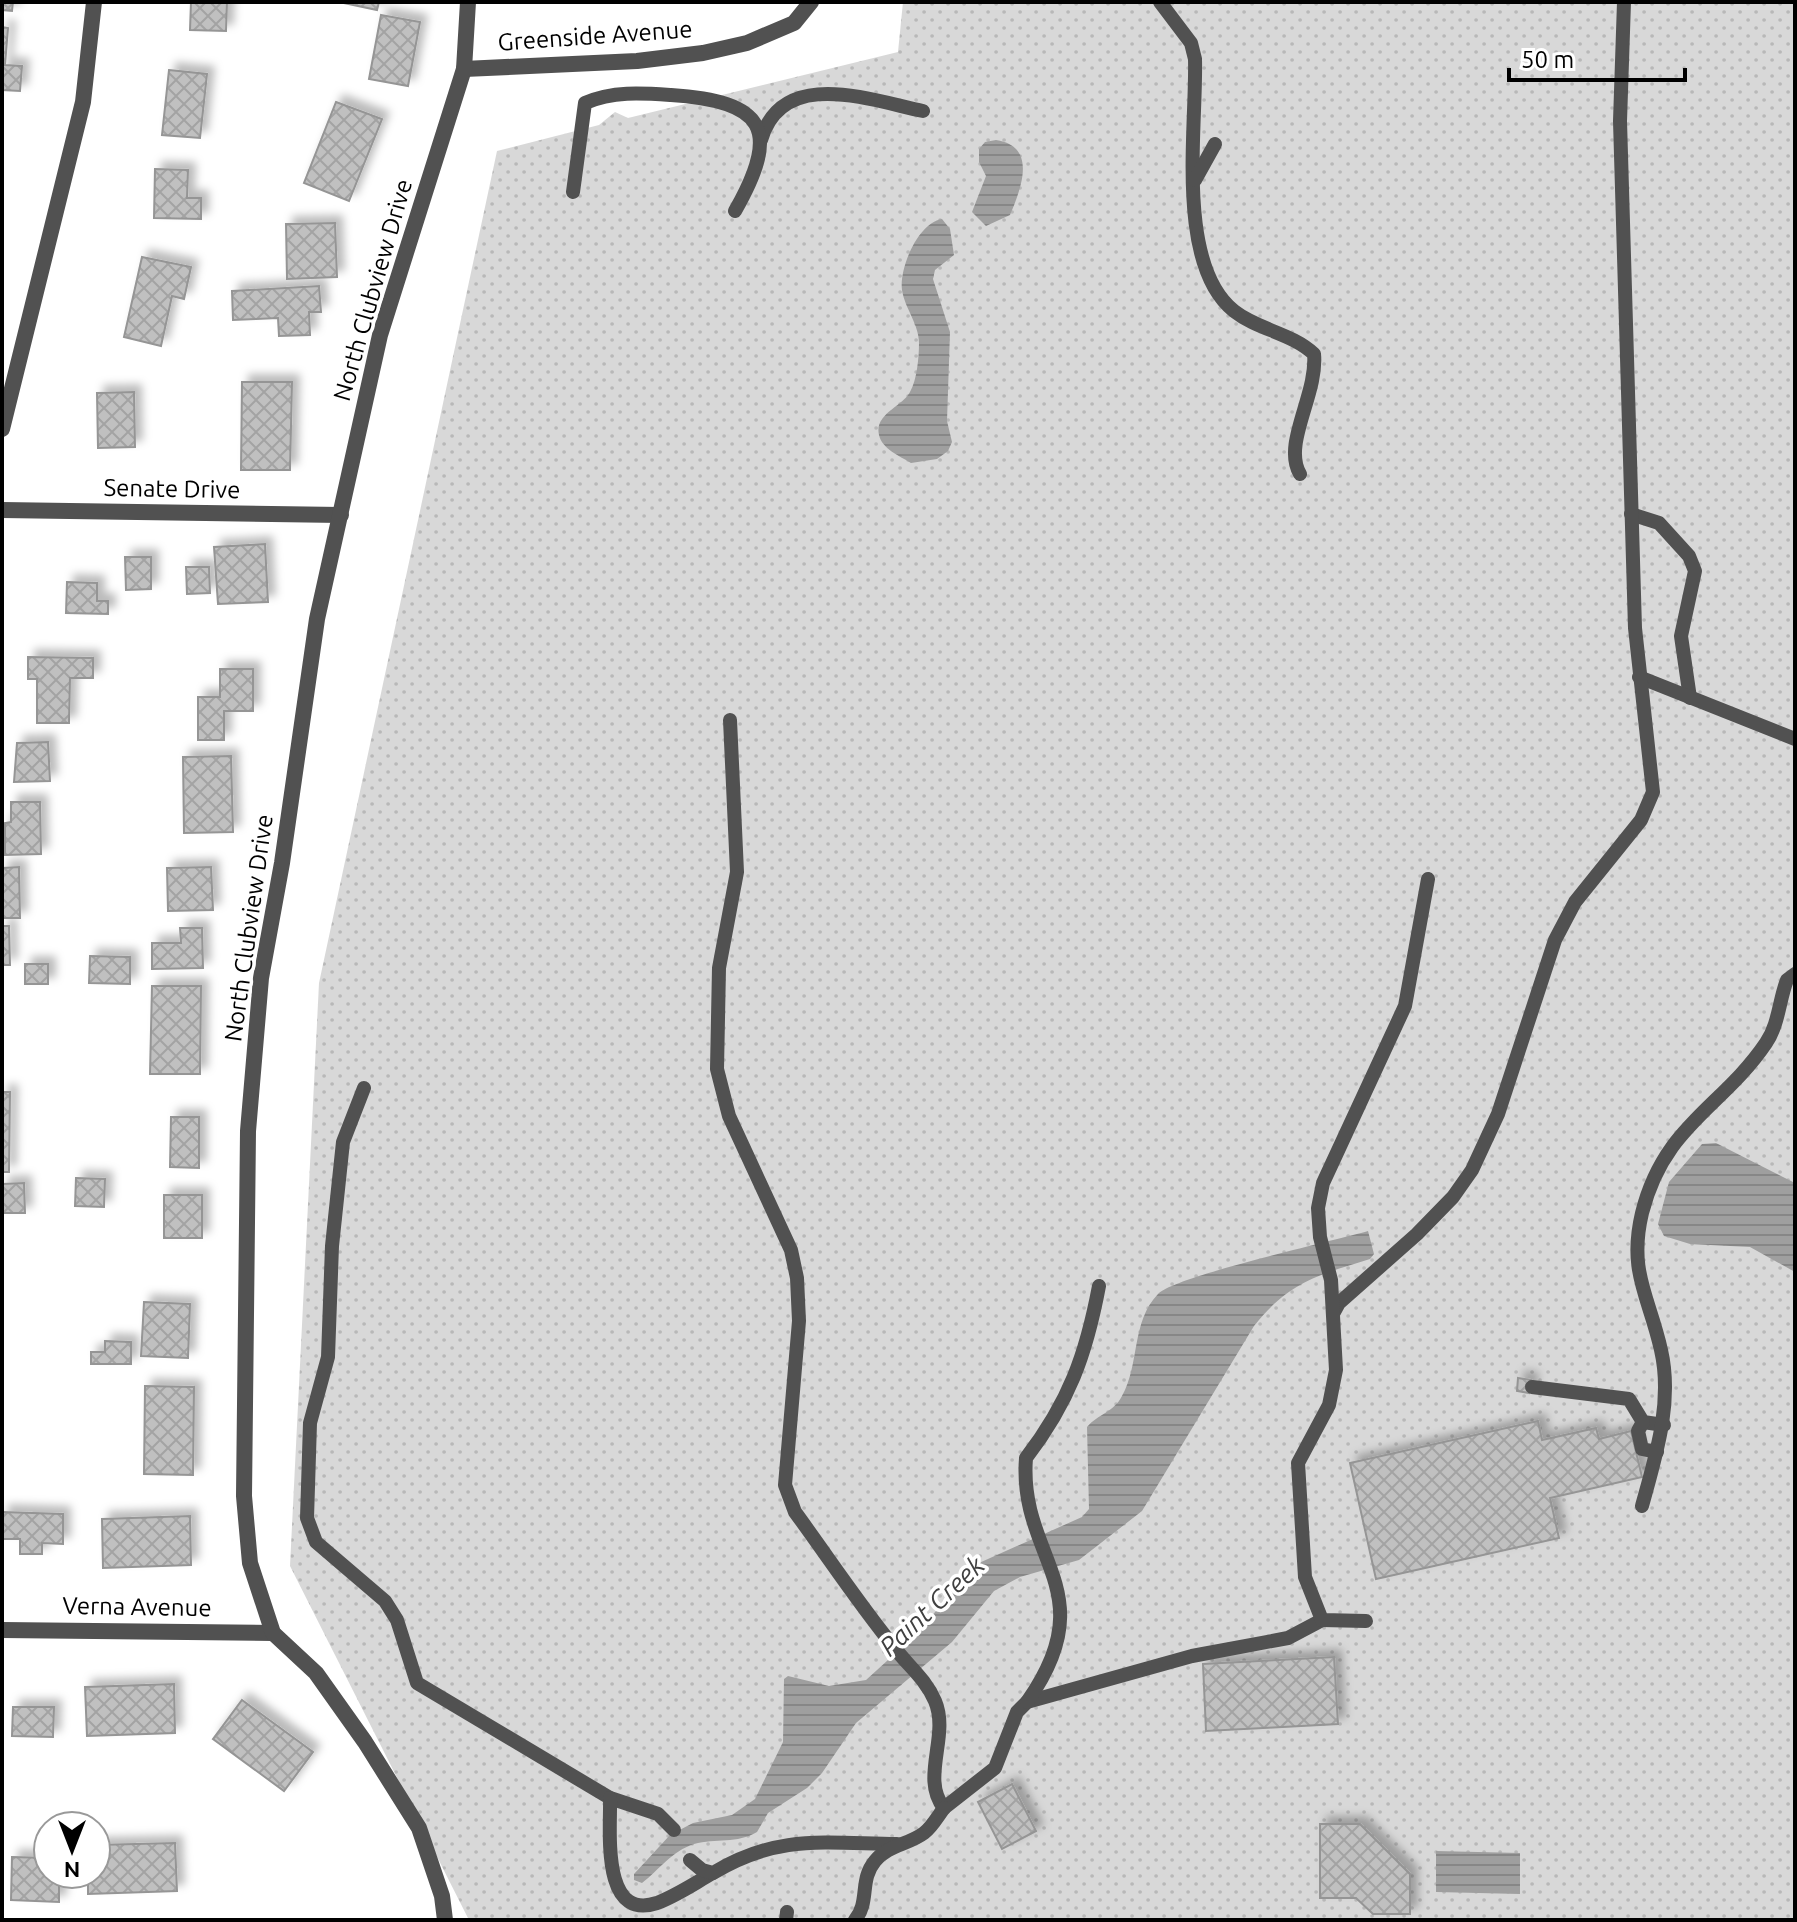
<svg xmlns="http://www.w3.org/2000/svg" width="1797" height="1922" font-family="Ubuntu,sans-serif">
<defs>
<pattern id="grass-dots" width="8" height="8" patternUnits="userSpaceOnUse" patternTransform="scale(2)"><rect width="8" height="8" fill="#d8d8d8"/><path d="M2 2h.1M6 6h.1" fill="none" stroke="#b8b8b8" stroke-width="1.8" stroke-linecap="round"/></pattern>
<pattern id="water-rules" width="6" height="5" patternUnits="userSpaceOnUse" patternTransform="scale(2)"><rect width="6" height="5" fill="#9f9f9f"/><path d="M0 2.5h6" fill="none" stroke="#878787"/></pattern>
<pattern id="building-cross-hatch" width="8" height="8" patternUnits="userSpaceOnUse" patternTransform="scale(2)"><rect width="8" height="8" fill="#c0c0c0"/><path d="M0 0l8 8M0 8l8-8" fill="none" stroke="#a3a3a3"/></pattern>
<filter id="shadow"><feDropShadow dx="7" dy="-7" stdDeviation="4" flood-color="#0004"/></filter>
</defs>
<rect width="100%" height="100%" fill="#fff"/>
<path fill="url(#grass-dots)" d="M903 2H1795V1920H469L290 1566 319 983 497 151 599 125 615 112 628 118 898 52Z"/>
<g fill="url(#water-rules)">
<path d="M996 140C1037 146 1022 187 1010 215L986 226 972 212 986 176 979 162V149L985 142Z"/>
<path d="M942 219 950 229 954 255 935 270 933 279 950 332 947 421 952 442 948 451 937 459 911 463C900 456 882 449 879 435 874 414 903 406 910 392 917 380 919 357 919 343 919 324 905 309 902 290 899 268 918 223 942 219Z"/>
<path d="M1716 1143 1795 1183V1272L1750 1247 1690 1244 1664 1236 1658 1224 1669 1182 1702 1144Z"/>
<path d="M1368 1231 1374 1254 1370 1259C1318 1275 1289 1282 1254 1326L1142 1511 1079 1560 1020 1577 994 1591 952 1642 856 1723 822 1773 807 1788 768 1813 757 1832C737 1844 716 1838 694 1844 672 1851 659 1870 642 1883L634 1880V1874L670 1835 693 1823 732 1815 755 1799 783 1742 784 1679 788 1676 829 1686 866 1680 910 1640 979 1563 1082 1517 1089 1509 1087 1427C1098 1414 1114 1412 1122 1396 1140 1364 1131 1322 1158 1294 1175 1276 1334 1241 1368 1231Z"/>
<path d="M1436 1851 1520 1853V1894L1436 1892Z"/>
</g>
<g fill="url(#building-cross-hatch)" stroke="#959595" stroke-width="2" filter="url(#shadow)">
<path d="M2 2H13L12 11 2 10Z"/>
<path d="M191 2H227L226 31 190 30Z"/>
<path d="M339 2H379L377 10Z"/>
<path d="M381 15 420 22 408 86 369 79Z"/>
<path d="M2 27 8 28 5 65 22 66 20 91 2 90Z"/>
<path d="M169 70 207 74 200 138 162 135Z"/>
<path d="M336 102 382 119 349 201 304 183Z"/>
<path d="M155 169 188 170 187 198H201V219L154 218Z"/>
<path d="M335 223 337 277 287 279 286 224Z"/>
<path d="M142 257 191 267 184 299 172 296 161 346 124 337Z"/>
<path d="M319 286 321 312H309L310 335 279 336 278 318 233 320 232 291Z"/>
<path d="M242 382H292L290 470H241Z"/>
<path d="M134 392 135 447 98 448 97 393Z"/>
<path d="M265 544 268 602 218 604 214 547Z"/>
<path d="M125 557H151V589L126 590Z"/>
<path d="M186 567H209L210 593 187 594Z"/>
<path d="M67 582 97 583V601H108V614L66 613Z"/>
<path d="M28 657 93 658V678H70L69 723H37V679H28Z"/>
<path d="M220 669H253V711H224V740H198V697H220Z"/>
<path d="M48 742 50 781 14 782 17 743Z"/>
<path d="M231 756 233 832 184 833 183 757Z"/>
<path d="M11 802H40L41 854 5 855V823L11 822Z"/>
<path d="M19 867 20 918H2V868Z"/>
<path d="M211 867 213 910 168 911 167 868Z"/>
<path d="M2 926H9L10 965H2Z"/>
<path d="M180 928H202L203 968 152 969V943H181Z"/>
<path d="M90 956 130 957V984L89 983Z"/>
<rect x="25" y="964" width="23" height="20"/>
<path d="M152 986H201L200 1074H150Z"/>
<path d="M2 1092H10L9 1172H2Z"/>
<path d="M171 1117H199V1168L170 1167Z"/>
<path d="M76 1178 105 1179 104 1207 75 1206Z"/>
<path d="M24 1183 25 1213H2V1184Z"/>
<rect x="164" y="1195" width="38" height="43"/>
<path d="M144 1302 190 1304 188 1358 141 1356Z"/>
<path d="M105 1341 131 1342V1364H91V1352H105Z"/>
<path d="M1518 1378 1531 1380 1529 1393 1517 1391Z"/>
<path d="M145 1386 194 1387 193 1475 144 1474Z"/>
<path d="M1538 1421 1542 1440 1596 1428 1599 1439 1631 1431 1642 1477 1550 1498 1559 1538 1376 1579 1350 1463Z"/>
<path d="M2 1512 63 1514V1544L42 1543V1554H20V1539H2Z"/>
<path d="M190 1516 191 1565 103 1568 102 1519Z"/>
<path d="M1334 1657 1338 1724 1206 1731 1203 1664Z"/>
<path d="M174 1684 175 1733 87 1736 85 1687Z"/>
<path d="M242 1700 313 1752 284 1791 213 1739Z"/>
<path d="M13 1707H54L53 1737 12 1736Z"/>
<path d="M1012 1784 1036 1831 1002 1849 978 1802Z"/>
<path d="M1320 1824H1360L1410 1874V1914H1373L1356 1898H1320Z"/>
<path d="M175 1843 177 1891 88 1894V1874H96V1845Z"/>
<path d="M12 1857 48 1858 50 1878H59V1902L11 1900Z"/>
</g>
<g fill="none" stroke-linecap="round" stroke-linejoin="round">
<g stroke="#515151" stroke-width="14">
<path d="M1160 2 1191 43 1195 59C1197 126 1175 264 1234 311 1258 330 1292 333 1314 354 1318 394 1282 444 1300 474"/>
<path d="M761 140C782 67 870 100 923 111"/>
<path d="M1195 180 1215 144"/>
<path d="M573 192 585 103C613 91 641 93 671 95 764 101 782 129 735 211"/>
<path d="M1631 514 1659 523 1689 556 1695 571 1681 636 1690 698"/>
<path d="M1639 677 1795 739"/>
<path d="M730 720 737 872 719 968 717 1069 729 1116 791 1250 797 1278 799 1321 785 1485 795 1512C828 1557 859 1604 894 1647 908 1666 925 1678 935 1701 950 1736 920 1778 944 1808L995 1768 1017 1712 1027 1702 1192 1656 1288 1638 1322 1620"/>
<path d="M364 1088 343 1142 332 1246 328 1357 310 1423 307 1518 316 1542 385 1601 397 1620 417 1683 610 1798 658 1814 674 1830"/>
<path d="M1333 1314 1339 1303 1417 1234 1453 1197 1472 1170 1498 1114 1555 940 1575 902 1641 820 1653 792 1635 628 1620 121 1624 2"/>
<path d="M1532 1387 1629 1399 1643 1422 1664 1425"/>
<path d="M1643 1422 1638 1431 1642 1449 1657 1452"/>
<path d="M1642 1506C1656 1455 1673 1402 1661 1350 1649 1296 1628 1272 1642 1213 1664 1125 1722 1108 1766 1043 1779 1024 1779 1000 1787 980L1795 974"/>
<path d="M1366 1621 1322 1620 1305 1577 1298 1463 1329 1405 1336 1370 1331 1280 1320 1237 1318 1208 1323 1183 1405 1006 1428 879"/>
<path d="M1027 1702C1106 1590 1018 1559 1026 1458 1069 1402 1086 1355 1099 1286"/>
<path d="M610 1798C611 1828 600 1922 657 1903 676 1896 695 1883 713 1873"/>
<path d="M690 1860 702 1870 713 1873C778 1834 823 1843 897 1844"/>
<path d="M786 1920 787 1912"/>
<path d="M855 1920C870 1902 859 1880 875 1861 888 1845 908 1845 924 1833 932 1827 938 1816 944 1808"/>
</g>
<g stroke="#515151" stroke-width="16">
<path d="M464 69 637 61 703 53 747 43 794 23 811 2"/>
<path d="M2 429 83 102 94 2"/>
<path d="M2 510 341 515"/>
<path d="M2 1630 273 1633"/>
<path d="M445 1920 442 1896 419 1828 365 1742 316 1673 273 1633 250 1563 244 1496 248 1131 261 978 282 863 317 619 380 335 464 69 468 2"/>
</g>
</g>
<g text-anchor="middle" stroke-width="7" stroke-linejoin="round" paint-order="stroke">
<g font-size="24" fill="#000" stroke="#fff">
<text transform="translate(595 36) rotate(-4)" y="8">Greenside Avenue</text>
<text transform="translate(373 290) rotate(-74)" y="8">North Clubview Drive</text>
<text transform="translate(172 489) rotate(1)" y="8">Senate Drive</text>
<text transform="translate(249 928) rotate(-82)" y="8">North Clubview Drive</text>
<text transform="translate(137 1607) rotate(1)" y="8">Verna Avenue</text>
</g>
<g font-size="26" font-style="italic" fill="#404040" stroke="#fff">
<text transform="translate(932 1606) rotate(-43)" y="9">Paint Creek</text>
</g>
</g>
<rect width="1797" height="1922" fill="none" stroke="#000000" stroke-width="8"/>
<g transform="translate(72 1850) rotate(180)"><circle r="38" fill="#ffffff" stroke="#999999" stroke-width="2"/>
<path d="M0-6L14 30L0 20L-14 30Z" fill="#000000"/>
<text y="-12" font-size="22" font-weight="bold" text-anchor="middle" fill="#000000">N</text>
</g>
<path d="M1509 68v12h176v-12" fill="none" stroke="#000000" stroke-width="4"/>
<text x="1521" y="68" font-size="24" fill="#000000" stroke="#ffffff" stroke-width="6" paint-order="stroke">50 m</text>
</svg>
